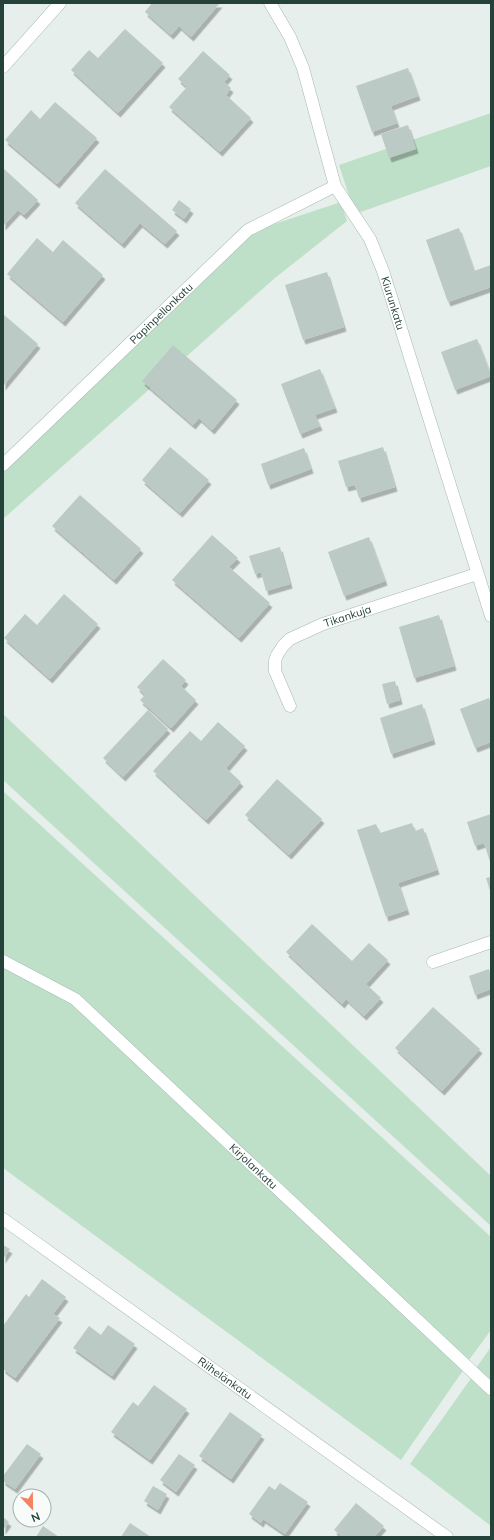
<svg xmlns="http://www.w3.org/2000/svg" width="494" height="1540" viewBox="0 0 494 1540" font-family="Mulish,sans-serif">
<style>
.green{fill:#bfe0c8}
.building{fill:#bbcac4;filter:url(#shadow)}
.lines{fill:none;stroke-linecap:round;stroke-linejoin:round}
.minor-casing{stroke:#a8b8b2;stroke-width:13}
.secondary-casing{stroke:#a4bbb3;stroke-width:13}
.minor{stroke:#fff;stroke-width:12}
.secondary{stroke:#fff;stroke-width:12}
.labels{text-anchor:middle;stroke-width:3;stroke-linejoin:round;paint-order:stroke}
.street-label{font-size:11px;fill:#24423a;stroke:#f7fbf9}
</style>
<defs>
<filter id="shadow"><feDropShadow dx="2.5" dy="4.5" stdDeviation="0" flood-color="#0004"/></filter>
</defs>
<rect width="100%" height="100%" fill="#e6efeb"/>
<g class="green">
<polygon points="491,113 491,166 355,214 339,165"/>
<polygon points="341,202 347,221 275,278 3,519 3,468 250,232"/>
<polygon points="3,714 491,1176 491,1226 3,780"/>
<polygon points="3,791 491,1237 491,1330 469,1360 78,995 3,954"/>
<polygon points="3,963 72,1003 464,1369 401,1460 3,1168"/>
<polygon points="491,1347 491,1383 476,1368"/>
<polygon points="472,1377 491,1396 491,1526 410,1464"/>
</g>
<g class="building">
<polygon points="152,3 220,3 191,37 179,26 171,35 145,12"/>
<polygon points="125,29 163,63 118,113 71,70 89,50 98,58"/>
<polygon points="203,51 230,75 224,82 231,88 226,95 251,118 220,152 169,107 187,87 178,79"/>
<polygon points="408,68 418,96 391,106 397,123 372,132 356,86"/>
<polygon points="55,102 97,138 57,184 5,140 31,110 40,119"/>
<polygon points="408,125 416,149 389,158 381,134"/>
<polygon points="3,168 38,200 24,215 18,210 3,226"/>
<polygon points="105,169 177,231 165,244 140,223 122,244 75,203"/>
<polygon points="179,200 191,209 184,219 172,210"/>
<polygon points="459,228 474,271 491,265 491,287 448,302 426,240"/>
<polygon points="37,238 53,252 63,240 103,275 63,322 7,274"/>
<polygon points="327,272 344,327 303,340 285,285"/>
<polygon points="3,314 38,344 3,386"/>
<polygon points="477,339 491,376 455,390 441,352"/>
<polygon points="173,345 237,400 212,430 199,418 193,425 142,381"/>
<polygon points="320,369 335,408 315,415 320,426 300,434 281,384"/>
<polygon points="170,447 209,480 180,513 142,480"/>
<polygon points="383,447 395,487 359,498 355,485 346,487 338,461"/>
<polygon points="304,448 311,469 268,485 261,464"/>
<polygon points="80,495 141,549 114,580 52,526"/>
<polygon points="212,535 238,558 229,567 270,603 239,638 172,580"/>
<polygon points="369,537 385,581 344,596 328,552"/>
<polygon points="280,547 290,584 266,591 261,572 255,574 249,556"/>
<polygon points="64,594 98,624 50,679 4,638 25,614 37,625"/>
<polygon points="439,615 454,666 414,678 399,627"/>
<polygon points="163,659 186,680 181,686 196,700 171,728 140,700 145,695 137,687"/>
<polygon points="395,681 400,700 387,704 382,684"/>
<polygon points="489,698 491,704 491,742 475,748 460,709"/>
<polygon points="422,704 433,740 391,754 380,718"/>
<polygon points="148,710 168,729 123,777 103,758"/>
<polygon points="218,722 245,746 226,768 241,782 206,820 153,771 190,731 201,741"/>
<polygon points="277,779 322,819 289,855 245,815"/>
<polygon points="491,814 491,865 484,843 475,846 467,822"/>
<polygon points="412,823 415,831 423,828 437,870 398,883 407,910 386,917 357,830 376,824 380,833"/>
<polygon points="491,877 491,894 486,878"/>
<polygon points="312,924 352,961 369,943 388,960 366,984 381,998 364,1016 346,999 342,1004 286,952"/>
<polygon points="489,969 491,976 491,989 475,995 469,976"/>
<polygon points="433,1007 480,1049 442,1091 395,1048"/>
<polygon points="3,1245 10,1249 3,1259"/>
<polygon points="42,1279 66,1297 53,1314 60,1318 15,1378 3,1369 3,1326 26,1294 29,1297"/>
<polygon points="108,1325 135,1344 112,1376 73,1348 89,1326 101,1335"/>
<polygon points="154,1385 187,1409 150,1460 111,1432 133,1402 138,1406"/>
<polygon points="230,1412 262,1435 231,1479 199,1456"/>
<polygon points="27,1444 41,1454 15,1489 3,1481 3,1476"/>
<polygon points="179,1454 195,1465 176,1492 160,1480"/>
<polygon points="280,1483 308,1502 285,1534 263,1519 261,1523 249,1514 269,1486 275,1490"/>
<polygon points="153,1486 167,1494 158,1510 144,1501"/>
<polygon points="356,1503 384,1526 374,1537 343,1537 334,1530"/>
<polygon points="3,1517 9,1522 3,1530"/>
<polygon points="130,1523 151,1537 121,1537"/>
<polygon points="43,1526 59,1537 36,1537"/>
</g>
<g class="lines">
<g class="minor-casing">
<g id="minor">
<path id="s1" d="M270,3l20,34 13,31 32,118 35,53 13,32 108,345"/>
<polyline points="3,67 60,3"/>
<path id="s2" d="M3,465l245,-235 87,-44"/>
<path id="s3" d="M290,706l-15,-35v-10l2,-6 6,-9 7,-7 33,-15 154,-50"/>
<polyline points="433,962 491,942"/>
<path id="s4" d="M3,1219l444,318"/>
</g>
</g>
<g class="secondary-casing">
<g id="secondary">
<path id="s5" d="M3,961l72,38 416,390"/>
</g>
</g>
<use href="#minor" class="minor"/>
<use href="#secondary" class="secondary"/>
</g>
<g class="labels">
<g class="street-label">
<text dy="4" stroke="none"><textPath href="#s1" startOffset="327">Kiurunkatu</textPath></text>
<text dy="4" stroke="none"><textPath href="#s2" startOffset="219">Papinpellonkatu</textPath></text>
<text dy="4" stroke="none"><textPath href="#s3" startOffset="137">Tikankuja</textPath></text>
<text dy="4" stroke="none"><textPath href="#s5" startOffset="326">Kirjolankatu</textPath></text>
<text dy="4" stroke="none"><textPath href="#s4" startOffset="273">Riihelänkatu</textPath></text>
</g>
</g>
<rect width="494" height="1540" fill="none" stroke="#24423a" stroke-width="8"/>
<g transform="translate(32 1508) rotate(158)"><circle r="19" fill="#f7fbf9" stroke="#a3b1ad"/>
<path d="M0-3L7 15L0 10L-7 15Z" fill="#f4845f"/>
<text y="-6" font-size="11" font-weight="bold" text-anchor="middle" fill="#24423a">N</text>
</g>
</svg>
